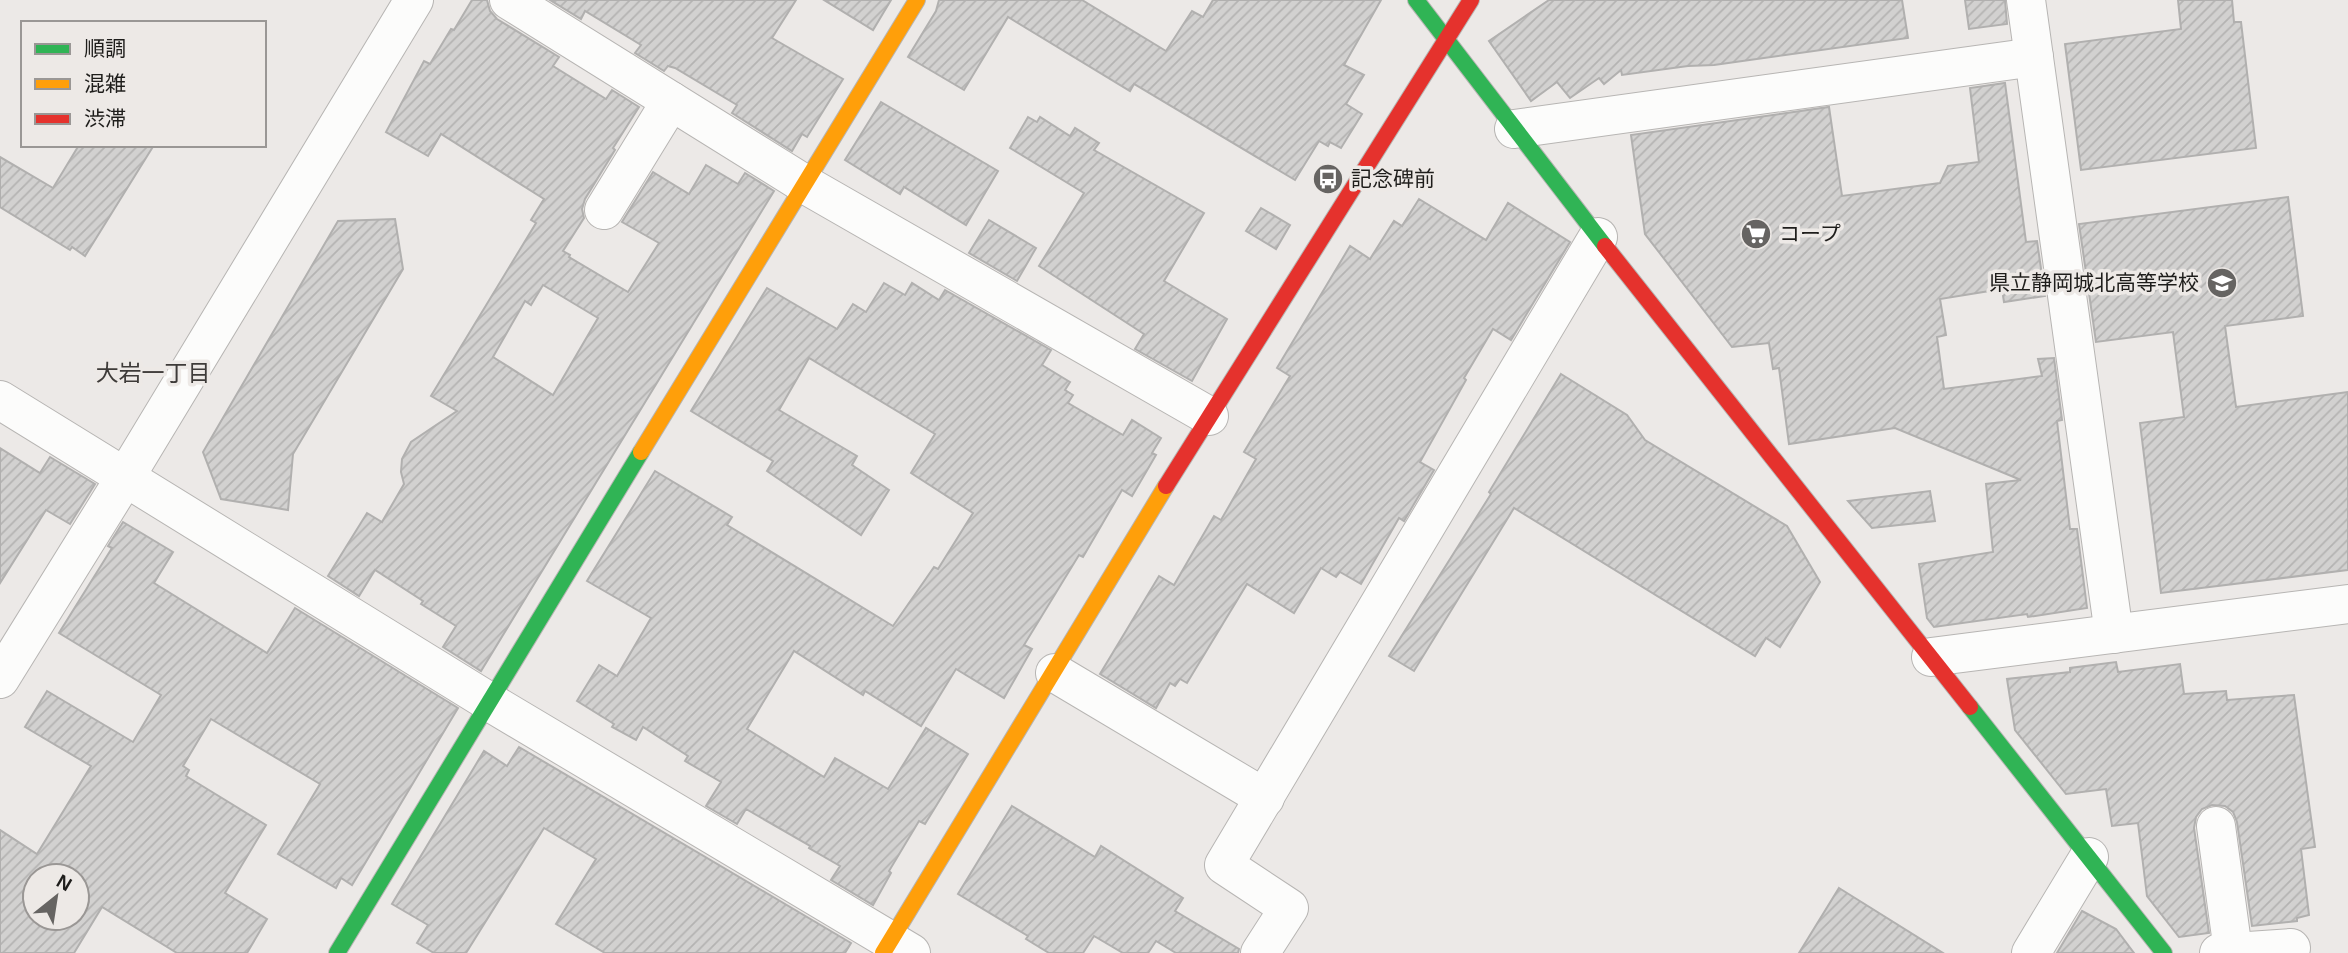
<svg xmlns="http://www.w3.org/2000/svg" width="2348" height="953" viewBox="0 0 2348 953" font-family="Arial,'Noto Sans JP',sans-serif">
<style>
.building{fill:url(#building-hatch);stroke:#b1b0af;stroke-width:2;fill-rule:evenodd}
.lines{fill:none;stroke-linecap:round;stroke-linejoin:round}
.street-casing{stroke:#b7b5b3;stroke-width:40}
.fast-casing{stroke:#b7b5b3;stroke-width:18}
.slow-casing{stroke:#b7b5b3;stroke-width:18}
.jam-casing{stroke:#b7b5b3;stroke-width:18}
.street{stroke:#fcfcfb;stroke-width:38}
.fast{stroke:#30b455;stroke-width:16}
.slow{stroke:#ff9f0a;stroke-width:16}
.jam{stroke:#e5322d;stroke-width:16}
.labels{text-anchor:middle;stroke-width:7;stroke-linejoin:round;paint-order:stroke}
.poi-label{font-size:21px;fill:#1e1d1b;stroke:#ede9e6;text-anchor:start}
.neighbourhood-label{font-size:23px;fill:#3e3b39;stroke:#ede9e6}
</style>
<defs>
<pattern id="building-hatch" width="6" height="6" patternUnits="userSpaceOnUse" patternTransform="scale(1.75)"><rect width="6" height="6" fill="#d2d1d0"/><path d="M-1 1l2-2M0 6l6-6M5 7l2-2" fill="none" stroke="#b4b3b2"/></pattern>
</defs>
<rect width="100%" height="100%" fill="#ece9e7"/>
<g class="building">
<path d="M472,0h15l3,11 7,8 62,38 -6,9 53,33 6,-9 27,17 -26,41 2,2 -30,49 -3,10 2,9 -21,33 7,4 -1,2 59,35 31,-49 -37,-21 31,-50 36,22 17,-29 32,19 7,-11 29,18 -293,480 -38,-24 13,-21 -35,-22 2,-3 -48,-31 -16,26 -31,-20 39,-63 15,9 22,-38 -3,-12 1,-13 9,-17 46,-31 -26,-15 105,-173 -5,-3 13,-21 -103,-65 -13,22 -42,-24 38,-71 6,3 21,-35 3,1zM543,285l55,33 -45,77 -60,-38 32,-56 6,4z"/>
<polygon points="550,0 796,0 772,38 843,79 807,137 802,134 792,151 732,113 737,105 675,68 668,66 664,71 635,53 641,45 585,11 581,19"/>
<polygon points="824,0 891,0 873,30"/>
<polygon points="939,0 1082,0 1166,51 1192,11 1203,17 1213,0 1381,0 1344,65 1364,75 1346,104 1362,114 1341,148 1330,142 1328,146 1319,141 1295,180 1134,84 1130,91 1008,17 964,90 908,57 936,11"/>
<polygon points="1549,0 1902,0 1908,38 1714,65 1688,66 1622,75 1621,70 1604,84 1599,78 1570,98 1557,82 1531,101 1489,41"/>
<polygon points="1965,0 2005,0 2007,24 1969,29"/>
<polygon points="2178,0 2232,0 2234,22 2241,22 2256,148 2081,170 2065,44 2181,29"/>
<polygon points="2005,83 2026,242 2037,241 2045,296 2004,302 2002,289 1940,299 1946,335 1937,337 1944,389 2042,376 2038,359 2054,358 2062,420 2057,421 2070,529 2077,529 2087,608 2028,617 2027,614 1934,627 1927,618 1919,564 1993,552 1986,484 2021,480 1895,428 1789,444 1779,368 1773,369 1769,343 1732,347 1645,234 1631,135 1829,107 1842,196 1940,183 1948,166 1979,162 1970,88"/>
<polygon points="881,102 998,171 966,225 904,187 900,194 845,160"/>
<polygon points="1028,117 1037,122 1040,117 1070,136 1075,128 1099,143 1094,150 1204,213 1164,281 1227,319 1192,381 1135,349 1144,334 1039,266 1084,193 1010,148"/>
<polygon points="79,145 154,145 85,256 72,247 70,250 0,207 0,157 53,188"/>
<polygon points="2288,197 2303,316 2225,326 2236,407 2348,392 2348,570 2161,593 2140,423 2184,417 2173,332 2096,342 2079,224"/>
<polygon points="1419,199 1486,240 1508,203 1570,242 1511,340 1493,329 1464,378 1466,380 1420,462 1434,470 1404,521 1399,518 1361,584 1340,572 1336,577 1321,568 1294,613 1247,584 1187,683 1180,679 1175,686 1170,683 1156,708 1100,674 1159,576 1174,585 1214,516 1221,520 1256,459 1244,452 1290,376 1277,368 1350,246 1370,259 1394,221 1402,226"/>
<polygon points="1261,208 1290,225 1276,249 1246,231"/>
<polygon points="395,219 403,269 293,454 288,510 221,499 203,452 338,221"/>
<polygon points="989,220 1036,248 1017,281 969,253"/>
<polygon points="884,283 905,295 912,283 939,300 945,290 1051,350 1042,365 1070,382 1065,390 1073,395 1068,403 1123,435 1132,420 1161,438 1152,453 1156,455 1132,496 1122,490 1083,557 1079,555 1024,645 1032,649 1004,698 956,669 921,726 865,691 863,695 794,651 747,729 824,777 835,758 888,789 926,728 968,754 925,824 919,821 889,871 891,873 873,905 831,880 840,866 809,848 810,846 746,809 737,824 706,806 721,782 685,761 688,756 643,727 636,740 612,727 614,724 577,701 599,665 617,676 651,618 587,581 655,471 732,517 727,525 893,626 934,567 938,569 973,513 911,473 935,434 809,358 779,410 857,456 852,465 889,490 861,535 767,471 773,461 691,411 767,288 837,329 853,304 866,312"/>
<polygon points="1561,374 1627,415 1645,440 1787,526 1820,582 1780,647 1766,638 1755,656 1514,508 1414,671 1389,656 1491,494 1489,492"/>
<polygon points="0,448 40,473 50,457 95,484 70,524 46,510 0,583"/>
<polygon points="1930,491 1935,521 1872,528 1848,501"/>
<path d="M123,522l50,30 -19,31 113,70 28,-45 163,100 -106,177 -11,-7 -5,10 -58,-34 42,-70 -109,-65 -28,47 6,4 -3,6 80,49 -41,68 42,26 -20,34h-70l-75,-46 -28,46h-74v-123l37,24 54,-88 -66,-39 22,-36 86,51 28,-47 -102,-62 53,-85 -4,-2zM35,876h42v42h-42z"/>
<polygon points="2116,662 2118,672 2180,664 2184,694 2226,691 2227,700 2294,695 2315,847 2301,849 2309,915 2297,918 2297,921 2252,926 2237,822 2233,812 2225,806 2212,805 2202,809 2196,817 2194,828 2209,933 2179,937 2147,896 2138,823 2112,826 2106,789 2066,794 2015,730 2007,679 2070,672 2070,668"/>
<polygon points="519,747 851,943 845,953 605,953 556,924 596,859 544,828 466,953 434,953 417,943 428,925 392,904 484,751 507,766"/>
<polygon points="1012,806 1095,857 1101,846 1183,898 1175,911 1239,949 1238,953 1176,953 1156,941 1148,953 1123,953 1094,936 1083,953 1049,953 1026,939 1028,936 958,894"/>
<polygon points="1839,888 1943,953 1799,953"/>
<polygon points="2082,911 2116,929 2134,953 2057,953"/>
</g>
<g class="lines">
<g class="street-casing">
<g id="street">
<polyline points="509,0 806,185 1209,416"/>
<polyline points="2026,0 2114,634"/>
<polyline points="1514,129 2034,57"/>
<polyline points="604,210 671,101"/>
<polyline points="0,400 488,701 911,953"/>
<polyline points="1931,657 2348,604"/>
<polyline points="1055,673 1265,798"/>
<polyline points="0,679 126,476 414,0"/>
<polyline points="2216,826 2233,951"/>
<polyline points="1260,953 1289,908 1224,865 1598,237"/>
<polyline points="2031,953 2089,857"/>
<polyline points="2219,953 2291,948"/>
</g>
</g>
<g class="fast-casing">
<g id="fast">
<polyline points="1416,0 1605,246"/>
<polyline points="1970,707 2164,953"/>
<polyline points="337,953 641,452"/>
</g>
</g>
<g class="slow-casing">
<g id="slow">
<polyline points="641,452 917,0"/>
<polyline points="883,953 1166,486"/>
</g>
</g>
<g class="jam-casing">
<g id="jam">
<polyline points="1605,246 1970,707"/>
<polyline points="1166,486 1471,0"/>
</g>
</g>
<use href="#street" class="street"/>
<use href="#fast" class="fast"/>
<use href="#slow" class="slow"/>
<use href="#jam" class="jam"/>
</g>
<defs>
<g id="bus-disc" transform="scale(1.575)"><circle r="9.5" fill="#666462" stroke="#ede9e6"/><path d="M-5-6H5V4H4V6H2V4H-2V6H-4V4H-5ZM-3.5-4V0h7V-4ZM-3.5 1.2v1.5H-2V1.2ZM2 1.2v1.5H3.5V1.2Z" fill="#fff"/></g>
<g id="supermarket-disc" transform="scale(1.575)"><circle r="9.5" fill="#666462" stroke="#ede9e6"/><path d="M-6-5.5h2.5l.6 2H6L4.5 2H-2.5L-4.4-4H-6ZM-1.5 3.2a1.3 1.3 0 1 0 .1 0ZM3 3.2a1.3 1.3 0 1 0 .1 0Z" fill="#fff"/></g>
<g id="school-disc" transform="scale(1.575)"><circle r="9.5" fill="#666462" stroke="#ede9e6"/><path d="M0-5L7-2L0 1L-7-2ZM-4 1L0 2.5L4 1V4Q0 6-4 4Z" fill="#fff"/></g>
</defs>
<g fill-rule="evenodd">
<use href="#bus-disc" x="1328" y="179"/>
<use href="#supermarket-disc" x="1756" y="234"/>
<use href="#school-disc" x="2222" y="283"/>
</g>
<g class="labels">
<g class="poi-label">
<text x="1351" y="186">記念碑前</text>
<text x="1779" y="241">コープ</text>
<text x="2199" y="290" text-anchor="end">県立静岡城北高等学校</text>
</g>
<g class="neighbourhood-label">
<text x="153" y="381">大岩一丁目</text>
</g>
</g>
<rect x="21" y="21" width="245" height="126" fill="#ede9e6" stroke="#9a9795" stroke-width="2"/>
<rect x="35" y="44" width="35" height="10" fill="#30b455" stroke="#9a9795" stroke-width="2"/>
<text x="84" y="56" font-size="21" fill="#1e1d1b">順調</text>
<rect x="35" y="79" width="35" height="10" fill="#ff9f0a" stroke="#9a9795" stroke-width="2"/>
<text x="84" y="91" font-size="21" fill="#1e1d1b">混雑</text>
<rect x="35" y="114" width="35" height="10" fill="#e5322d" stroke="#9a9795" stroke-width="2"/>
<text x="84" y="126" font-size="21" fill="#1e1d1b">渋滞</text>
<g transform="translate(56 897) rotate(30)"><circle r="33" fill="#ede9e6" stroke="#9a9795" stroke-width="2"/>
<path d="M0-5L12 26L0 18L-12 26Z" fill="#666462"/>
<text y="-10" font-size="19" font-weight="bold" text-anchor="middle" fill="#1e1d1b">N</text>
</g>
</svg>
